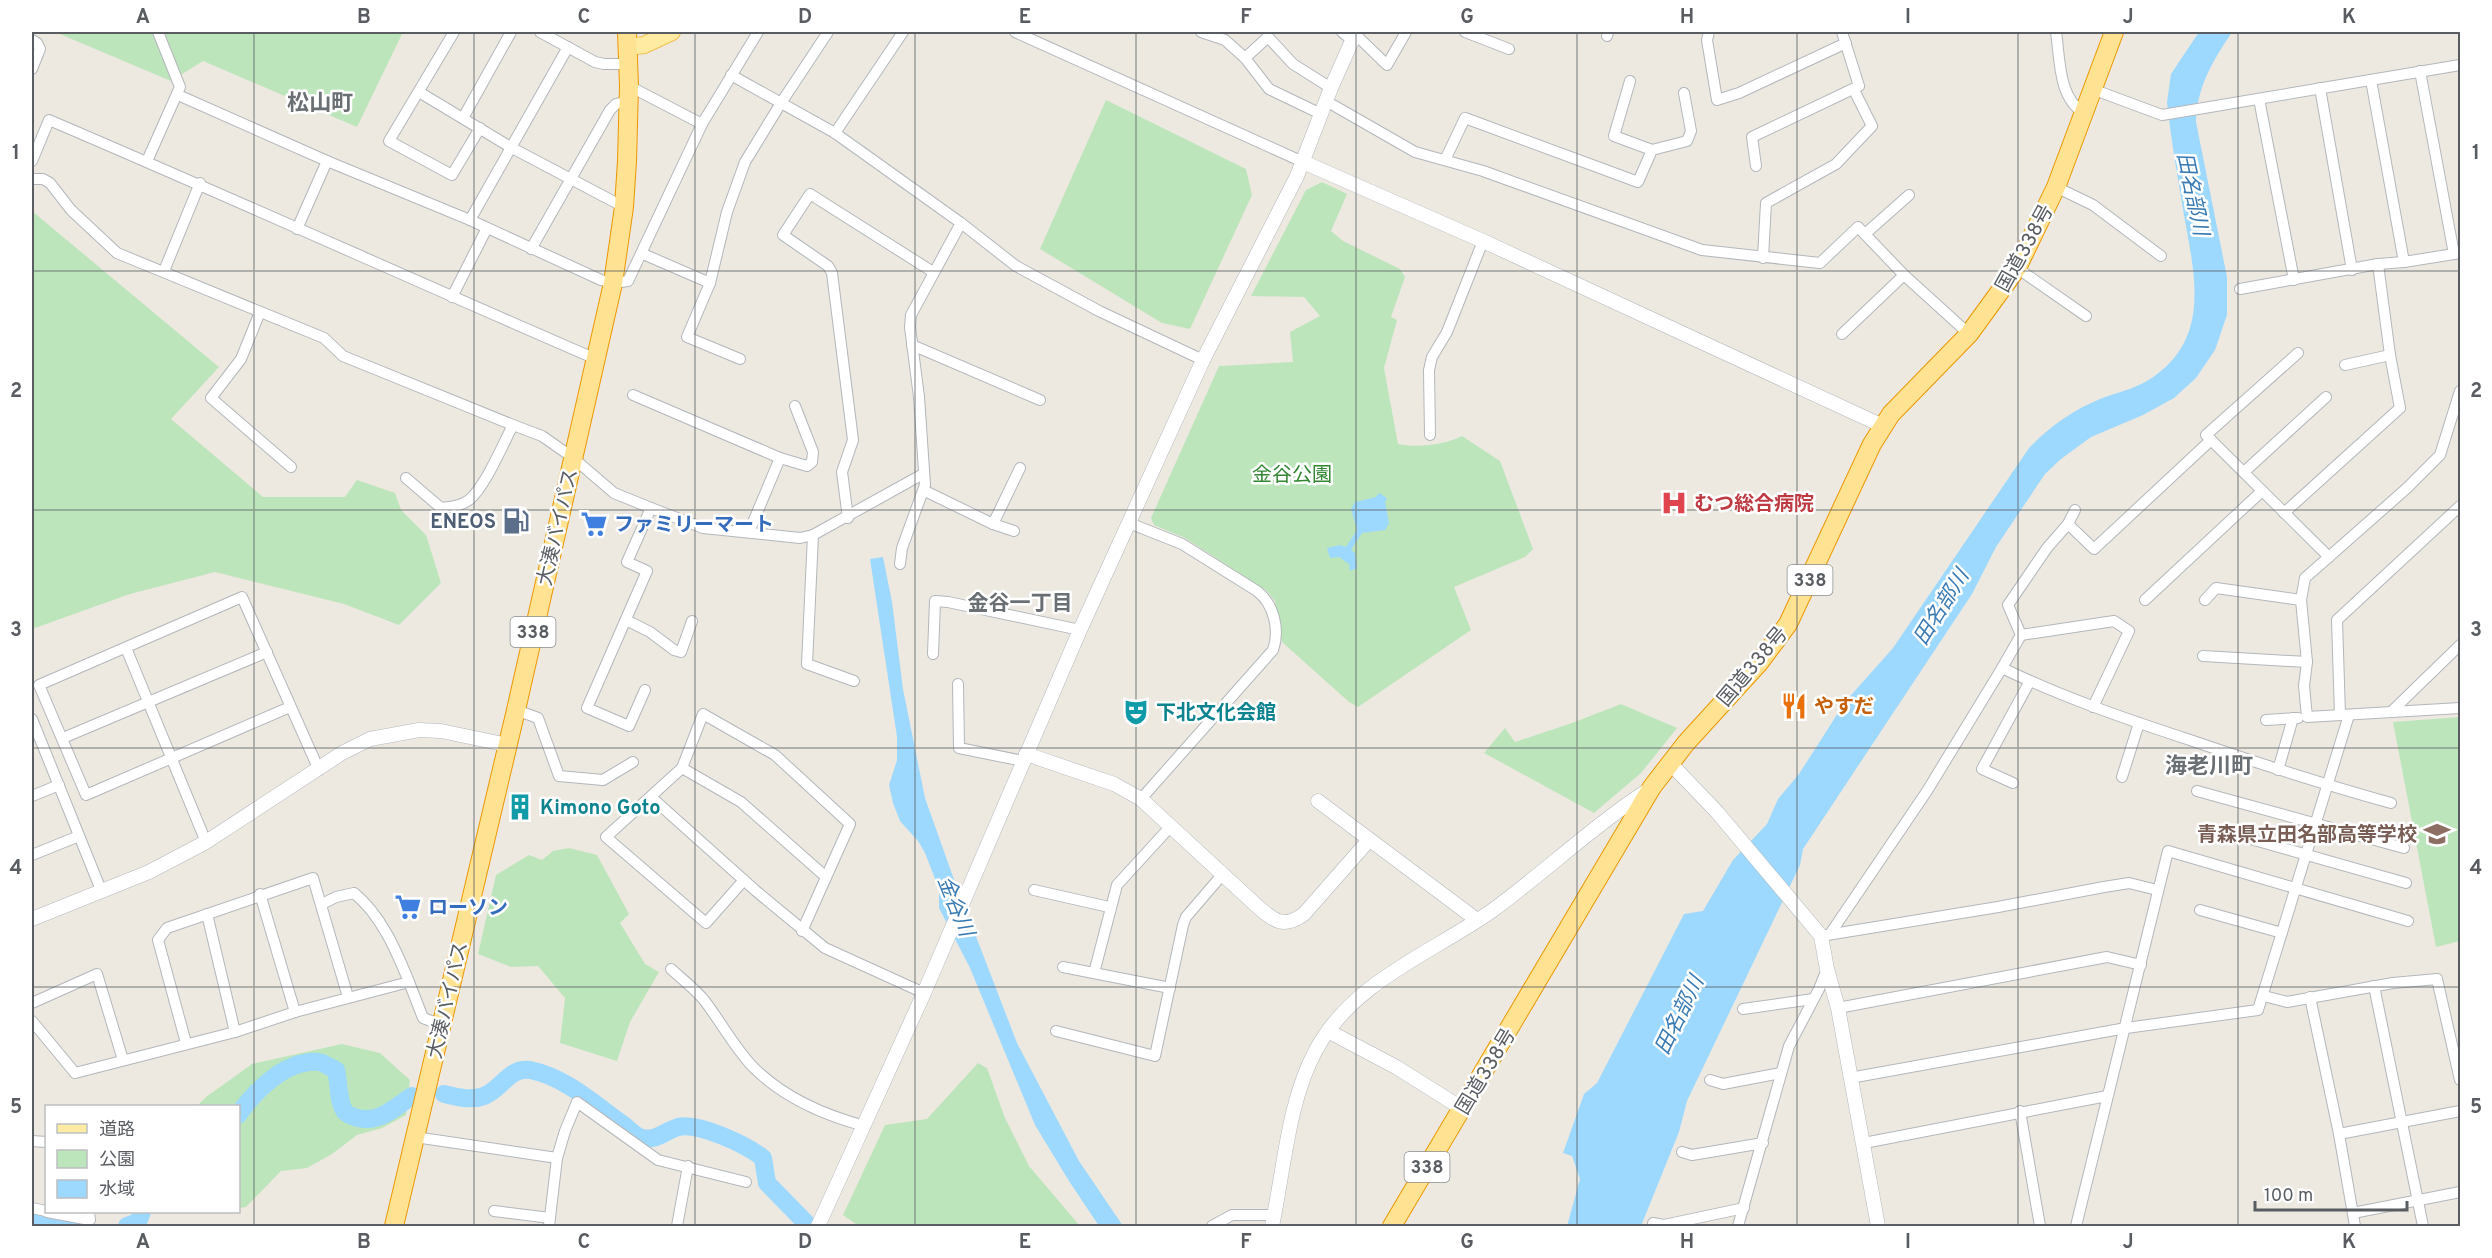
<svg xmlns="http://www.w3.org/2000/svg" width="2492" height="1258" viewBox="0 0 2492 1258" font-family="Overpass,'Noto Sans JP',sans-serif">
<style>
.green{fill:#bde5bb}
.water{fill:#9dd9ff}
.lines{fill:none;stroke-linecap:round;stroke-linejoin:round}
.river{stroke:#9dd9ff;stroke-width:18}
.minor-casing{stroke:#b3b7bb;stroke-width:12}
.tertiary-casing{stroke:#b3b7bb;stroke-width:15}
.primary-casing{stroke:#f5bf51;stroke-width:18}
.trunk-casing{stroke:#ec9700;stroke-width:20}
.minor{stroke:#fff;stroke-width:10}
.tertiary{stroke:#fff;stroke-width:14}
.primary{stroke:#ffeca2;stroke-width:16}
.trunk{stroke:#ffe393;stroke-width:18}
.grid{fill:none;stroke:#595d62;stroke-width:1.5;stroke-opacity:0.55}
.labels{text-anchor:middle;stroke-width:5;stroke-linejoin:round;paint-order:stroke}
.shield{fill:#fff;stroke:#8b8e91;stroke-width:1.5}
.shield-label{font-size:18px;font-weight:bold;fill:#595d62}
.street-label{font-size:20px;fill:#595d62;stroke:#fff}
.park-label{font-size:20px;fill:#338733;stroke:#fff}
.health-label{font-size:20px;font-weight:bold;fill:#be3a42;stroke:#fff;text-anchor:start}
.service-label{font-size:20px;font-weight:bold;fill:#4e5e75;stroke:#fff;text-anchor:end}
.shop-label{font-size:20px;font-weight:bold;fill:#366cbe;stroke:#fff;text-anchor:start}
.food-label{font-size:20px;font-weight:bold;fill:#c56008;stroke:#fff;text-anchor:start}
.culture-label{font-size:20px;font-weight:bold;fill:#0d838f;stroke:#fff;text-anchor:start}
.education-label{font-size:20px;font-weight:bold;fill:#785e54;stroke:#fff;text-anchor:end}
.water-label{font-size:21px;font-style:italic;fill:#397ab3;stroke:#fff}
.neighbourhood-label{font-size:21px;font-weight:bold;fill:#6a6f74;stroke:#fff}
.quarter-label{font-size:22px;font-weight:bold;fill:#6a6f74;stroke:#fff}
.neatline{fill:none;stroke:#595d62;stroke-width:2}
.grid-label{font-size:20px;text-anchor:middle;font-weight:bold;fill:#595d62}
</style>
<rect width="100%" height="100%" fill="#ede9e0"/>
<g class="green">
<polygon points="55,32 403,32 357,127 203,61 171,81"/>
<polygon points="1106,100 1246,169 1252,195 1190,329 1162,323 1040,249"/>
<path d="M1322,182l25,12 -16,37 12,10 57,28 5,8 -14,40 6,3 -13,48 14,76c20,4 46,1 64,-8l38,25 33,88 -8,8 -71,30 17,43 -113,77 -9,-5 -67,-60 -7,-41 -8,-10 -82,-53 -31,-13 -3,-7 68,-152 74,-4 -3,-30 30,-16 -16,-19 -53,-1 55,-106z"/>
<polygon points="32,211 219,367 171,419 263,497 345,497 357,480 395,493 401,510 426,535 441,583 399,625 344,604 215,572 130,594 32,629"/>
<polygon points="1621,704 1677,728 1641,773 1594,813 1484,753 1505,728 1515,742 1572,723"/>
<polygon points="2460,717 2460,941 2436,947 2393,722"/>
<polygon points="569,848 597,855 629,914 620,923 645,964 659,972 630,1022 617,1061 560,1043 565,998 538,966 511,967 478,954 496,875 529,855 542,860 553,851"/>
<polygon points="342,1044 380,1053 410,1080 406,1115 382,1128 357,1135 332,1154 307,1168 281,1171 246,1207 239,1208 238,1106 197,1106 206,1097 252,1064"/>
<polygon points="978,1063 987,1068 1005,1118 1029,1166 1080,1226 859,1226 843,1215 885,1125 927,1119"/>
</g>
<g class="water">
<path d="M2199,32h33c-19,29 -35,54 -36,90l31,155v38l-12,35 -19,28 -22,20 -31,17 -52,22 -30,22 -16,15 -49,73 -24,47 -169,255 -3,16 -113,236 -8,31 -38,94h-74l13,-47 -8,-23 -9,-3 21,-59 13,-11 87,-169 19,-3 30,-51 34,-36 11,-25 21,-25 46,-72 48,-54 136,-200c20,-21 44,-38 71,-49 16,-6 33,-10 47,-18 65,-40 48,-104 37,-166 -6,-37 -13,-75 -17,-113l4,-28z"/>
<polygon points="1379,493 1387,498 1385,502 1389,523 1385,530 1362,533 1351,550 1355,553 1357,568 1350,571 1349,564 1339,557 1330,558 1327,548 1340,545 1346,547 1357,530 1351,509 1355,502 1376,497"/>
<polygon points="883,557 892,602 903,689 925,798 952,874 1017,1043 1079,1161 1123,1226 1099,1226 1069,1181 1035,1125 970,968 939,908 939,889 925,853 918,841 900,821 893,803 889,785 897,760 897,737 870,559"/>
</g>
<g class="lines">
<g class="river">
<path d="M444,1094c13,3 27,7 40,2 18,-7 25,-29 46,-26 35,7 63,33 91,53 6,4 12,11 18,14 15,6 26,-6 39,-10 20,-5 69,18 85,31l4,25 42,43"/>
<path d="M238,1115c17,-24 48,-56 81,-53 5,1 12,6 17,8 3,12 2,32 9,42 3,3 9,5 13,6 22,5 36,-10 54,-22"/>
<polyline points="32,1217 80,1226"/>
<polyline points="127,1226 138,1222 142,1212"/>
</g>
<g class="minor-casing">
<g id="minor">
<polyline points="454,32 389,141 452,175 480,128"/>
<polyline points="540,32 595,62 604,64 628,64"/>
<polyline points="1015,32 1303,162"/>
<polyline points="1201,32 1225,40 1245,58 1269,89 1321,114"/>
<polyline points="1342,32 1353,41"/>
<polyline points="1465,32 1509,49"/>
<polyline points="1709,32 1707,40 1717,100 1739,93 1846,43"/>
<path d="M2056,32c4,26 2,66 28,81"/>
<polyline points="1355,34 1387,65 1406,32"/>
<polyline points="1607,36 1608,32"/>
<polyline points="32,40 37,43 40,49 32,69"/>
<polyline points="1245,58 1268,37 1293,64 1331,88"/>
<polyline points="2420,71 2454,254"/>
<polyline points="731,75 835,133 961,223 1016,266 1099,311 1203,360"/>
<polyline points="2371,80 2404,262"/>
<polyline points="1630,81 1614,136 1652,150"/>
<polyline points="629,86 702,124"/>
<polyline points="2320,88 2352,270"/>
<polyline points="2092,89 2162,115 2460,65"/>
<polyline points="419,92 512,148 624,207"/>
<polyline points="178,95 327,161 470,220 601,280 613,283 628,281 702,124 758,32"/>
<polyline points="2259,99 2294,280"/>
<polyline points="1326,101 1415,152 1483,171 1702,250 1820,263 1858,227 1904,275 1969,334"/>
<polyline points="463,118 511,32"/>
<polyline points="835,133 903,32"/>
<polyline points="1445,160 1465,118 1638,182 1652,150 1687,141 1691,131 1684,93"/>
<path d="M32,161l17,-41c183,78 364,160 547,239"/>
<polyline points="147,161 180,87 158,32"/>
<polyline points="1756,166 1752,137 1859,86 1842,32"/>
<polyline points="32,179 43,179 50,183 71,210 117,253 324,338 343,356 513,425 542,436 572,457 614,493 651,508 703,528 800,538 813,535 923,474"/>
<polyline points="2056,187 2093,205 2161,256"/>
<polyline points="470,220 568,47"/>
<polyline points="297,229 327,161"/>
<polyline points="1865,234 1909,195"/>
<polyline points="531,249 610,110 616,104 629,101"/>
<polyline points="643,254 710,283 727,212 745,162 781,103 828,32"/>
<polyline points="1763,258 1766,203 1836,164 1872,126 1854,90"/>
<polyline points="2017,268 2086,316"/>
<polyline points="164,271 200,183"/>
<polyline points="710,283 687,337 740,359"/>
<polyline points="2240,289 2378,264 2404,262 2460,253"/>
<polyline points="452,297 487,228"/>
<polyline points="260,312 241,359 211,398 291,467"/>
<polyline points="1842,334 1904,275"/>
<polyline points="912,345 1040,400"/>
<polyline points="2298,353 2206,435 2329,557"/>
<polyline points="2345,365 2390,355"/>
<polyline points="2460,391 2440,455 2407,488 2305,578 2301,600 2307,662 2304,686 2307,717 2460,708"/>
<polyline points="633,395 780,458 807,466 812,462 813,452 795,406"/>
<polyline points="1430,435 1429,370 1432,357 1447,332 1483,241"/>
<polyline points="2244,472 2326,397"/>
<path d="M406,478l35,30c10,-1 20,-2 28,-8 16,-13 34,-56 44,-75"/>
<polyline points="925,491 993,524 1014,531"/>
<polyline points="2284,513 2400,408 2390,355 2378,264"/>
<polyline points="848,518 842,472 853,440 832,273 828,266 783,235 810,194 933,272"/>
<path d="M1129,523l53,21 75,47c17,13 23,39 16,59l-132,149"/>
<polyline points="993,524 1020,468"/>
<polyline points="2068,524 2094,549 2211,440"/>
<polyline points="749,532 780,458"/>
<polyline points="813,535 807,664 854,681"/>
<polyline points="900,564 902,548 925,485 919,397 910,327 911,315 961,223"/>
<polyline points="2145,600 2262,491"/>
<polyline points="2205,600 2216,588 2301,600"/>
<polyline points="626,620 650,632 674,650 681,652 692,621"/>
<polyline points="2021,635 2114,621 2129,631 2093,707"/>
<polyline points="126,648 206,842"/>
<polyline points="933,654 935,601 948,602 1080,630"/>
<polyline points="2203,656 2307,662"/>
<polyline points="2002,668 2021,635 2008,605 2047,548 2068,524 2075,510"/>
<polyline points="958,684 959,748 1023,761"/>
<polyline points="645,690 629,726 587,708 647,571 627,562 651,508"/>
<polyline points="290,707 86,795 39,685 242,597 319,770"/>
<polyline points="516,710 538,718 559,776 603,780 633,762"/>
<polyline points="2391,712 2460,645"/>
<polyline points="2340,715 2337,620 2460,506"/>
<polyline points="32,719 101,890"/>
<polyline points="2266,720 2298,718"/>
<polyline points="63,738 267,652"/>
<polyline points="682,768 741,802 826,877"/>
<polyline points="2278,770 2293,718"/>
<polyline points="2122,777 2139,723"/>
<polyline points="2013,783 1982,769 2030,681"/>
<polyline points="2197,791 2404,848"/>
<polyline points="32,796 59,785"/>
<polyline points="651,797 756,891 825,948 924,993"/>
<polyline points="2233,834 2406,883"/>
<polyline points="32,855 79,836"/>
<polyline points="744,880 706,923 606,837 682,768 703,714 775,755 850,824 802,931"/>
<polyline points="1034,890 1109,907"/>
<polyline points="260,894 295,1012"/>
<path d="M322,904l14,-7 18,-4c27,22 42,57 55,89"/>
<polyline points="2200,910 2282,933"/>
<polyline points="207,914 235,1032"/>
<path d="M1830,934l97,-143 75,-123c60,29 124,51 188,72 67,23 133,44 201,63"/>
<polyline points="1827,935 1998,907 2104,887 2129,883 2157,890"/>
<polyline points="1063,967 1170,988"/>
<path d="M671,969c11,10 24,20 33,31 17,22 30,47 49,67 31,31 70,48 112,59"/>
<polyline points="1094,973 1117,885 1171,826"/>
<polyline points="2374,986 2423,1226"/>
<polyline points="2264,996 2287,1002 2393,983 2437,979 2460,1080"/>
<polyline points="2310,997 2339,1134 2355,1226"/>
<polyline points="32,1003 97,974 123,1060"/>
<polyline points="1838,1008 2107,957 2141,965"/>
<polyline points="1743,1009 1813,999"/>
<polyline points="32,1021 75,1073 235,1032 295,1012 409,982 423,1018 442,1025"/>
<polyline points="1056,1031 1155,1056 1183,925 1186,917 1222,875"/>
<polyline points="186,1043 158,940 167,928 313,878 348,997"/>
<polyline points="1850,1078 2126,1028 2258,1010 2349,715"/>
<polyline points="1710,1080 1723,1084 1781,1073"/>
<polyline points="2020,1111 2040,1226"/>
<polyline points="2339,1134 2460,1111"/>
<polyline points="415,1137 557,1158 549,1226"/>
<polyline points="32,1141 46,1142"/>
<polyline points="1864,1143 2107,1096"/>
<polyline points="1682,1152 1692,1155 1763,1143"/>
<polyline points="557,1158 565,1131 577,1102 658,1160 746,1182"/>
<polyline points="32,1208 46,1211"/>
<polyline points="494,1211 550,1218"/>
<polyline points="47,1212 90,1220 89,1212"/>
<polyline points="2353,1213 2460,1192"/>
<polyline points="1653,1223 1664,1225 1744,1208"/>
<polyline points="677,1226 688,1166"/>
<polyline points="1212,1226 1232,1215 1275,1215"/>
<polyline points="1738,1226 1789,1046 1819,989 1827,969"/>
<polyline points="2076,1226 2168,851 2408,921"/>
</g>
</g>
<g class="tertiary-casing">
<g id="tertiary">
<polyline points="1303,162 1483,241 1883,426"/>
<path d="M1026,754l88,30 27,15 116,107c17,15 27,23 47,8l65,-74"/>
<polyline points="1670,763 1717,812 1821,936 1827,969 1838,1008 1878,1226"/>
<polyline points="1318,801 1477,920"/>
<polyline points="32,919 149,872 206,842 342,753 370,739 419,730 441,731 508,745"/>
<polyline points="1328,1031 1396,1067 1463,1109"/>
<polyline points="818,1226 924,993 1080,630 1203,360 1297,176 1331,88 1356,32"/>
<path d="M1272,1226c12,-56 16,-125 44,-176 37,-69 116,-97 177,-140 53,-39 100,-84 155,-120"/>
</g>
</g>
<g class="primary-casing">
<polyline id="primary" points="627,47 644,45 672,32"/>
</g>
<g class="trunk-casing">
<g id="trunk">
<polyline points="394,1226 516,710 613,283 624,207 627,161 629,86 627,32"/>
<polyline points="1392,1226 1652,787 1686,743 1759,663 1788,624 1872,444 1891,414 1969,334 2017,268 2056,187 2114,32"/>
</g>
</g>
<use href="#minor" class="minor"/>
<use href="#tertiary" class="tertiary"/>
<use href="#primary" class="primary"/>
<use href="#trunk" class="trunk"/>
</g>
<path class="grid" d="M254,32v1194M474,32v1194M695,32v1194M915,32v1194M1136,32v1194M1356,32v1194M1577,32v1194M1797,32v1194M2018,32v1194M2238,32v1194M32,271h2428M32,510h2428M32,748h2428M32,987h2428"/>
<defs>
<g id="hospital-bare" transform="scale(2.07)"><path d="M-5-5h3v3.5h4V-5h3V5h-3V1.5h-4V5h-3Z" fill="#e0444e" stroke="#fff" stroke-width="2.5" paint-order="stroke"/></g>
<g id="fuel-bare" transform="scale(2.07)"><path d="M-5.5-6h7V0h2V4h1.3V-2.5L3-4.5l.8-.8L6-3V5H2.5V1h-1V6h-7ZM-4.2-4.7v3.2H.2V-4.7Z" fill="#5c6f8a" stroke="#fff" stroke-width="2.5" paint-order="stroke"/></g>
<g id="supermarket-bare" transform="scale(2.07)"><path d="M-6-5.5h2.5l.6 2H6L4.5 2H-2.5L-4.4-4H-6ZM-1.5 3.2a1.3 1.3 0 1 0 .1 0ZM3 3.2a1.3 1.3 0 1 0 .1 0Z" fill="#3f7fe0" stroke="#fff" stroke-width="2.5" paint-order="stroke"/></g>
<g id="restaurant-bare" transform="scale(2.07)"><path d="M-5-6h1v4h1v-4h1v4h1v-4h1v5L-1.5 .5V6h-2V.5L-5-1ZM5-6V6H3V1.5H1.5Q1.5-4 5-6Z" fill="#e8710a" stroke="#fff" stroke-width="2.5" paint-order="stroke"/></g>
<g id="theatre-bare" transform="scale(2.07)"><path d="M-5-5.5Q0-4 5-5.5V0Q5 5 0 6Q-5 5-5 0ZM-3.3-2.5H-1v1.5H-3.3ZM1-2.5H3.3v1.5H1ZM-2.8 1Q0 5.5 2.8 1Z" fill="#0f9aa8" stroke="#fff" stroke-width="2.5" paint-order="stroke"/></g>
<g id="building-bare" transform="scale(2.07)"><path d="M-4-6H4V6H1V3H-1V6H-4ZM-2.5-4.3h1.7v1.8h-1.7ZM.8-4.3h1.7v1.8H.8ZM-2.5-1h1.7V.8h-1.7ZM.8-1h1.7V.8H.8Z" fill="#0f9aa8" stroke="#fff" stroke-width="2.5" paint-order="stroke"/></g>
<g id="school-bare" transform="scale(2.07)"><path d="M0-5L7-2L0 1L-7-2ZM-4 1L0 2.5L4 1V4Q0 6-4 4Z" fill="#8d6e63" stroke="#fff" stroke-width="2.5" paint-order="stroke"/></g>
</defs>
<g fill-rule="evenodd">
<use href="#hospital-bare" x="1674" y="503"/>
<use href="#fuel-bare" x="516" y="521"/>
<use href="#supermarket-bare" x="594" y="524"/>
<use href="#restaurant-bare" x="1794" y="706"/>
<use href="#theatre-bare" x="1136" y="712"/>
<use href="#building-bare" x="520" y="807"/>
<use href="#school-bare" x="2437" y="834"/>
<use href="#supermarket-bare" x="408" y="907"/>
</g>
<g class="labels">
<g class="shield">
<rect x="1787.5" y="565" width="45" height="30" rx="4.5"/>
<rect x="510.5" y="617" width="45" height="30" rx="4.5"/>
<rect x="1404.5" y="1152" width="45" height="30" rx="4.5"/>
</g>
<g class="shield-label">
<text x="1810" y="586">338</text>
<text x="533" y="638">338</text>
<text x="1427" y="1173">338</text>
</g>
<g class="street-label">
<text transform="translate(2024 248) rotate(-61)" y="7">国道338号</text>
<text transform="translate(557 527) rotate(-77)" y="7">大湊バイパス</text>
<text transform="translate(1752 666) rotate(-50)" y="7">国道338号</text>
<text transform="translate(447 1000) rotate(-77)" y="7">大湊バイパス</text>
<text transform="translate(1485 1071) rotate(-59)" y="7">国道338号</text>
</g>
<g class="park-label">
<text x="1292" y="481">金谷公園</text>
</g>
<g class="health-label">
<text x="1694" y="510">むつ総合病院</text>
</g>
<g class="service-label">
<text x="496" y="528">ENEOS</text>
</g>
<g class="shop-label">
<text x="614" y="531">ファミリーマート</text>
<text x="428" y="914">ローソン</text>
</g>
<g class="food-label">
<text x="1814" y="713">やすだ</text>
</g>
<g class="culture-label">
<text x="1156" y="719">下北文化会館</text>
<text x="540" y="814">Kimono Goto</text>
</g>
<g class="education-label">
<text x="2417" y="841">青森県立田名部高等学校</text>
</g>
<g class="water-label">
<text transform="translate(2193 194) rotate(78)" y="7">田名部川</text>
<text transform="translate(1941 607) rotate(-58)" y="7">田名部川</text>
<text transform="translate(956 906) rotate(68)" y="7">金谷川</text>
<text transform="translate(1679 1015) rotate(-64)" y="7">田名部川</text>
</g>
<g class="neighbourhood-label">
<text x="1020" y="610">金谷一丁目</text>
</g>
<g class="quarter-label">
<text x="320" y="110">松山町</text>
<text x="2209" y="773">海老川町</text>
</g>
</g>
<rect width="2492" height="1258" fill="none" stroke="#ffffff" stroke-width="66"/>
<rect x="45" y="1105" width="195" height="108" fill="#ffffff" stroke="#bdbec0" stroke-width="1.5"/>
<rect x="57" y="1124" width="30" height="9" fill="#ffeca2" stroke="#bdbec0" stroke-width="1.5"/>
<text x="99" y="1135" font-size="18" fill="#595d62">道路</text>
<rect x="57" y="1150" width="30" height="18" fill="#bde5bb" stroke="#bdbec0" stroke-width="1.5"/>
<text x="99" y="1165" font-size="18" fill="#595d62">公園</text>
<rect x="57" y="1180" width="30" height="18" fill="#9dd9ff" stroke="#bdbec0" stroke-width="1.5"/>
<text x="99" y="1195" font-size="18" fill="#595d62">水域</text>
<path d="M2255 1201v9h152v-9" fill="none" stroke="#595d62" stroke-width="3"/>
<text x="2264" y="1201" font-size="18" fill="#595d62" stroke="#ffffff" stroke-width="4.5" paint-order="stroke">100 m</text>
<rect x="33" y="33" width="2426" height="1192" class="neatline"/>
<g class="grid-label">
<text x="143" y="23">A</text>
<text x="364" y="23">B</text>
<text x="584" y="23">C</text>
<text x="805" y="23">D</text>
<text x="1025" y="23">E</text>
<text x="1246" y="23">F</text>
<text x="1467" y="23">G</text>
<text x="1687" y="23">H</text>
<text x="1908" y="23">I</text>
<text x="2128" y="23">J</text>
<text x="2349" y="23">K</text>
<text x="16" y="159">1</text>
<text x="2476" y="159">1</text>
<text x="16" y="397">2</text>
<text x="2476" y="397">2</text>
<text x="16" y="636">3</text>
<text x="2476" y="636">3</text>
<text x="16" y="874">4</text>
<text x="2476" y="874">4</text>
<text x="16" y="1113">5</text>
<text x="2476" y="1113">5</text>
<text x="143" y="1248">A</text>
<text x="364" y="1248">B</text>
<text x="584" y="1248">C</text>
<text x="805" y="1248">D</text>
<text x="1025" y="1248">E</text>
<text x="1246" y="1248">F</text>
<text x="1467" y="1248">G</text>
<text x="1687" y="1248">H</text>
<text x="1908" y="1248">I</text>
<text x="2128" y="1248">J</text>
<text x="2349" y="1248">K</text>
</g>
</svg>
